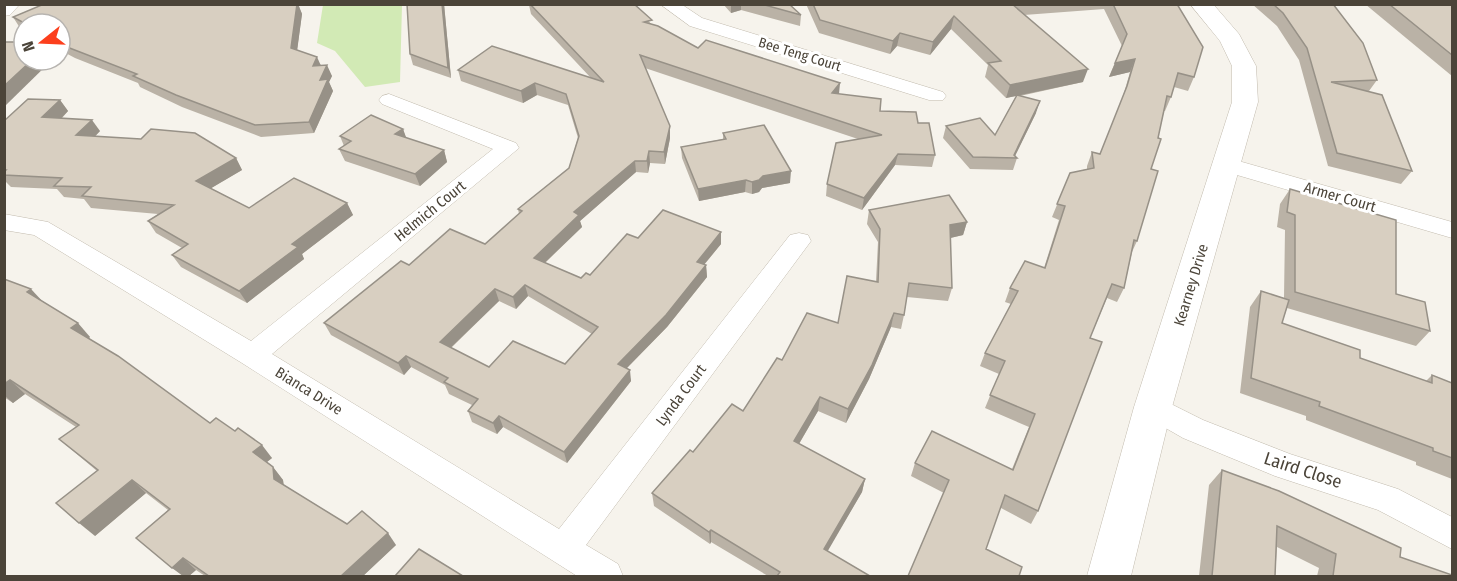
<svg xmlns="http://www.w3.org/2000/svg" width="1457" height="581" viewBox="0 0 1457 581" font-family="'Fira Sans Condensed',sans-serif">
<style>
.green{fill:#d2eab5}
.lines{fill:none;stroke-linecap:round;stroke-linejoin:round}
.minor-casing{stroke:#c2bbae;stroke-width:1}
.tertiary-casing{stroke:#c2bbae;stroke-width:1}
.minor{fill:#fff;fill-rule:evenodd}
.tertiary{fill:#fff;fill-rule:evenodd}
.wall{fill:#bab2a6;fill-rule:evenodd}
.shaded-wall{fill:#979187}
.building{fill:#d8cfc1;stroke:#979187;stroke-width:1.5;fill-rule:evenodd}
.labels{text-anchor:middle;stroke-width:6;stroke-linejoin:round;paint-order:stroke}
.far-street-label{font-size:14px;fill:#4b4439;stroke:#fff}
.street-label{font-size:15px;fill:#4b4439;stroke:#fff}
.near-street-label{font-size:18px;fill:#4b4439;stroke:#fff}
</style>
<rect width="100%" height="100%" fill="#f6f3ec"/>
<polygon class="green" points="323,5 402,5 400,82 365,87 335,51 317,43"/>
<g class="lines">
<g class="minor-casing">
<g id="minor">
<polygon points="4,4 20,4 10,15 4,16"/>
<polygon points="660,4 681,4 702,18 943,92 946,96 943,100 929,100 690,26"/>
<polygon points="389,94 516,143 519,148 272,354 559,529 790,235 799,233 808,235 811,241 586,545 618,564 623,576 577,576 242,363 34,235 4,230 4,214 48,222 251,341 493,149 382,104 379,100 382,96"/>
<polygon points="1228,158 1452,222 1452,238 1220,170 1217,165 1220,160"/>
<polygon points="1153,395 1203,420 1290,454 1398,489 1452,517 1452,549 1378,510 1275,476 1183,438 1143,415 1139,407 1143,399"/>
</g>
</g>
<g class="tertiary-casing">
<polygon id="tertiary" points="1190,4 1213,4 1239,34 1256,66 1258,102 1172,407 1131,576 1087,576 1134,407 1232,102 1232,66 1220,41"/>
</g>
<use href="#minor" class="minor"/>
<use href="#tertiary" class="tertiary"/>
</g>
<g class="wall">
<polygon points="44,4 298,4 302,14 297,50 321,65 332,76 329,82 333,91 314,133 261,137 182,107 140,87 138,83 75,58 60,50 60,24 24,24 24,30 20,28 13,17"/>
<polygon points="407,4 444,4 451,78 413,65 410,54"/>
<path d="M502,4h132l18,21 46,23 141,46 41,17 38,12 17,32 -3,12 -37,-2 -33,45 -36,-14 1,-12 31,-45 -213,-71 25,70 -5,26 -15,-1 -2,10 -12,-1 -56,49 2,6 -37,36 36,15 9,-3 48,-37 83,-6v12l-17,21h2l1,12 -40,50 -40,41 4,13 -64,82 -64,-36 -6,7 -25,-12 -4,-11 4,-6 -23,-11 -4,-9 -34,-18 -7,8 -73,-40 -7,-12 85,-58 76,-21 34,-30 -1,-5 51,-41 9,-30 -10,-33 -31,-10 -14,8 -62,-22 -3,-11 132,7 -59,-63 -2,-9zM528,296l64,38 -27,30 -76,3 -38,-19 48,-47 17,8z"/>
<polygon points="723,4 789,4 801,15 800,26 741,10 731,13"/>
<polygon points="806,4 1177,4 1194,77 1188,91 1174,87 1171,97 1165,111 1164,111 1151,169 1137,241 1132,252 1124,288 1117,302 1107,298 1090,338 1038,511 1031,524 1001,508 908,576 944,493 911,476 915,463 1012,469 1029,427 985,408 999,374 980,366 985,353 1011,304 1005,302 1010,288 1044,268 1059,220 1052,217 1070,173 1087,169 1087,166 1092,152 1100,154 1122,100 1130,72 1109,77 1122,46 1104,9 1024,15 1083,82 1020,96 1036,113 1015,156 1017,158 1013,170 970,169 943,138 946,126 995,135 1016,96 1006,98 985,77 988,65 951,29 930,55 897,46 890,54 819,33"/>
<polygon points="1252,4 1333,4 1377,80 1369,91 1412,171 1401,184 1328,166 1299,60 1277,26"/>
<polygon points="1365,4 1452,4 1452,76"/>
<polygon points="60,100 68,111 62,118 100,131 95,136 236,158 242,170 211,188 249,208 347,203 353,215 302,254 304,259 247,303 181,267 172,255 182,248 156,233 148,221 158,214 91,208 84,199 64,197 57,189 11,187 6,182 4,182 4,121"/>
<polygon points="403,129 406,138 444,150 447,162 420,186 345,161 339,149 344,146 340,136"/>
<polygon points="723,133 790,183 762,188 759,192 752,194 745,192 699,201 682,158 681,147 723,139"/>
<polygon points="1290,189 1396,294 1430,331 1416,346 1287,308 1282,323 1360,358 1426,381 1432,375 1452,383 1452,479 1416,465 1416,462 1306,420 1306,416 1240,393 1250,307 1261,291 1284,298 1285,230 1277,227 1280,204"/>
<polygon points="869,210 967,222 963,235 950,238 952,288 948,301 907,297 904,315 901,329 891,327 869,379 846,423 818,411 799,444 865,479 862,492 827,551 870,576 768,576 711,542 710,544 654,506 652,493 693,452 743,411 782,360 838,323 876,281 878,242 867,224"/>
<polygon points="4,279 41,300 90,337 89,338 210,423 272,458 267,462 273,467 283,480 284,485 347,524 396,545 363,576 205,576 196,570 189,576 183,576 136,538 168,510 146,493 95,536 97,471 59,439 76,427 25,394 13,403 4,397"/>
<polygon points="1222,470 1400,557 1452,576 1317,576 1319,568 1277,547 1275,576 1199,576 1209,485"/>
</g>
<g class="shaded-wall">
<polygon points="297,4 298,4 302,14 296,59 291,48"/>
<polygon points="442,4 444,4 451,78 448,68"/>
<polygon points="731,4 741,4 741,10 731,13"/>
<polygon points="954,16 951,29 930,55 933,42"/>
<polygon points="900,33 897,46 890,54 893,41"/>
<polygon points="317,57 322,68 313,66"/>
<polygon points="1135,59 1130,72 1109,77 1115,63"/>
<polygon points="32,60 52,60 4,107 4,86"/>
<polygon points="327,65 332,76 329,82 333,91 314,133 309,122 320,80"/>
<polygon points="1088,69 1083,82 1006,98 1010,85"/>
<polygon points="535,83 537,95 523,103 521,91"/>
<polygon points="840,83 839,94 832,93"/>
<polygon points="60,100 68,111 51,129 42,117"/>
<polygon points="1040,101 1036,113 1014,158 1014,155"/>
<polygon points="92,120 100,131 85,147 76,135"/>
<polygon points="670,126 670,138 665,164 664,152"/>
<polygon points="403,129 407,140 395,134"/>
<polygon points="444,150 447,162 420,186 415,174"/>
<polygon points="649,151 650,163 648,173 647,161"/>
<polygon points="898,154 895,165 862,210 864,198"/>
<polygon points="236,158 242,170 203,193 196,181"/>
<polygon points="635,161 636,172 580,221 582,227 537,270 534,258 574,212"/>
<polygon points="791,171 790,183 762,188 759,192 752,194 752,182 763,176"/>
<polygon points="746,180 745,192 699,201 698,189"/>
<polygon points="347,203 353,215 302,254 304,259 247,303 239,291 292,244"/>
<polygon points="967,222 963,235 946,239 950,225"/>
<polygon points="721,232 721,244 697,273 697,262"/>
<polygon points="706,265 707,277 667,327 619,376 618,364"/>
<polygon points="525,285 528,296 516,309 513,297"/>
<polygon points="31,289 44,303 27,292"/>
<polygon points="495,289 499,301 444,354 440,342"/>
<polygon points="894,313 891,327 869,379 846,423 848,409"/>
<polygon points="78,323 90,337 84,342 71,328"/>
<polygon points="406,356 411,367 404,375 398,363"/>
<polygon points="630,370 631,381 567,463 564,452"/>
<polygon points="10,380 25,394 13,403 4,395 4,384"/>
<polygon points="820,397 818,411 793,454 794,441"/>
<polygon points="499,416 503,427 497,434 493,423"/>
<polygon points="262,445 272,458 263,465 253,452"/>
<polygon points="273,467 283,480 284,492 274,479"/>
<polygon points="865,479 862,492 822,561 824,549"/>
<polygon points="132,480 146,493 95,536 79,523"/>
<polygon points="711,530 711,542 710,544 709,532"/>
<polygon points="388,533 396,545 363,576 341,576"/>
<polygon points="183,558 196,570 189,576 183,576 172,568"/>
</g>
<g class="building">
<polygon points="44,4 297,4 291,48 317,57 313,66 327,65 320,80 328,79 309,122 255,125 176,95 133,76 137,74 67,47 60,43 60,24 26,24 13,17"/>
<polygon points="407,4 442,4 448,68 410,54"/>
<path d="M530,4h104l18,16 -8,2 14,4 40,22 8,-8 134,43 -8,10 49,6 -1,12 36,1 2,11h11l6,32 -37,-1 -34,44 -37,-14 9,-41 46,-8 -242,-80 30,71 -6,26 -15,-1 -2,10h-12l-61,51 5,3 -45,43 47,20 5,-5 4,2 37,-41 11,4 25,-28 58,22 -24,30 9,3 -40,50 -48,49 12,6 -66,82 -65,-36 -6,7 -25,-12 10,-12 -34,-17 4,-4 -42,-22 -8,7 -74,-40 77,-62 8,4 41,-36 35,15 37,-33 -4,-2 51,-41 10,-32 -13,-42 -31,-11 -14,8 -63,-21 34,-24 112,36zM525,285l73,42 -33,37 -52,-23 -24,26 -49,-25 55,-53 18,8z"/>
<polygon points="761,4 789,4 801,15"/>
<polygon points="813,4 1012,4 1088,69 1010,85 988,63 1001,61 954,16 933,42 900,33 893,41 820,20"/>
<polygon points="1113,4 1177,4 1203,47 1194,77 1178,73 1171,97 1167,96 1158,138 1161,139 1151,169 1158,171 1137,241 1134,240 1124,288 1112,284 1090,338 1102,342 1038,511 1005,495 986,549 1022,567 1019,576 908,576 949,480 915,463 932,431 1013,470 1035,414 990,395 1005,361 985,353 1018,291 1010,288 1025,261 1045,268 1065,206 1057,204 1070,173 1094,168 1092,152 1100,154 1127,86 1135,59 1115,63 1127,34"/>
<polygon points="1273,4 1333,4 1363,43 1377,80 1331,82 1382,95 1412,171 1337,153 1307,48 1283,13"/>
<polygon points="1389,4 1452,4 1452,55"/>
<polygon points="4,42 24,42 24,60 32,60 4,86"/>
<polygon points="1017,95 1040,101 1014,155 1017,158 973,157 946,126 980,118 995,135"/>
<polygon points="28,99 60,100 42,117 92,120 76,135 141,139 151,129 195,133 236,158 196,181 249,208 294,178 347,203 292,244 298,247 239,291 172,255 188,244 148,221 174,205 82,196 91,187 54,186 62,178 4,175 4,172 6,170 4,170 4,121"/>
<polygon points="371,115 403,129 395,134 444,150 415,174 339,149 351,141 340,136"/>
<polygon points="764,125 791,171 763,176 759,180 752,182 746,180 698,189 681,147 726,139 723,133"/>
<polygon points="1290,189 1396,220 1396,294 1425,302 1430,331 1295,292 1295,215 1287,212"/>
<polygon points="949,195 967,222 950,225 952,288 909,283 904,315 894,313 872,365 848,409 820,397 794,441 865,479 824,549 870,576 777,576 780,572 711,530 709,532 652,493 690,450 693,452 732,404 743,411 777,358 782,360 807,313 838,323 847,276 878,282 880,229 869,210"/>
<polygon points="4,279 31,289 27,292 78,323 71,328 118,356 210,423 216,418 235,431 238,428 262,445 253,452 273,467 274,479 347,524 362,511 388,533 341,576 209,576 183,558 172,568 136,538 170,509 132,480 79,523 56,503 98,470 59,439 79,425 10,380 4,384"/>
<polygon points="1261,291 1289,300 1282,323 1360,350 1360,358 1432,383 1432,375 1452,383 1452,458 1433,451 1433,448 1319,406 1320,402 1251,378"/>
<polygon points="1222,470 1279,491 1401,548 1400,557 1452,575 1452,576 1333,576 1336,554 1277,526 1275,576 1212,576"/>
<polygon points="419,549 463,576 395,576"/>
</g>
<g class="labels">
<g class="far-street-label">
<text transform="translate(800 54) rotate(17)" y="5">Bee Teng Court</text>
</g>
<g class="street-label">
<text transform="translate(1340 197) rotate(16)" y="5">Armer Court</text>
<text transform="translate(430 211) rotate(-39)" y="5">Helmich Court</text>
<text transform="translate(1191 285) rotate(-73)" y="5">Kearney Drive</text>
<text transform="translate(309 391) rotate(32)" y="5">Bianca Drive</text>
<text transform="translate(681 395) rotate(-53)" y="5">Lynda Court</text>
</g>
<g class="near-street-label">
<text transform="translate(1303 470) rotate(18)" y="6">Laird Close</text>
</g>
</g>
<rect width="1457" height="581" fill="none" stroke="#4b4439" stroke-width="12"/>
<g transform="translate(42 42) rotate(252)"><circle r="28" fill="#ffffff" stroke="#b7b4b0" stroke-width="1.5"/>
<path d="M0-4.5L10 22L0 15L-10 22Z" fill="#fc3f1d"/>
<text y="-9" font-size="16" font-weight="bold" text-anchor="middle" fill="#4b4439">N</text>
</g>
</svg>
